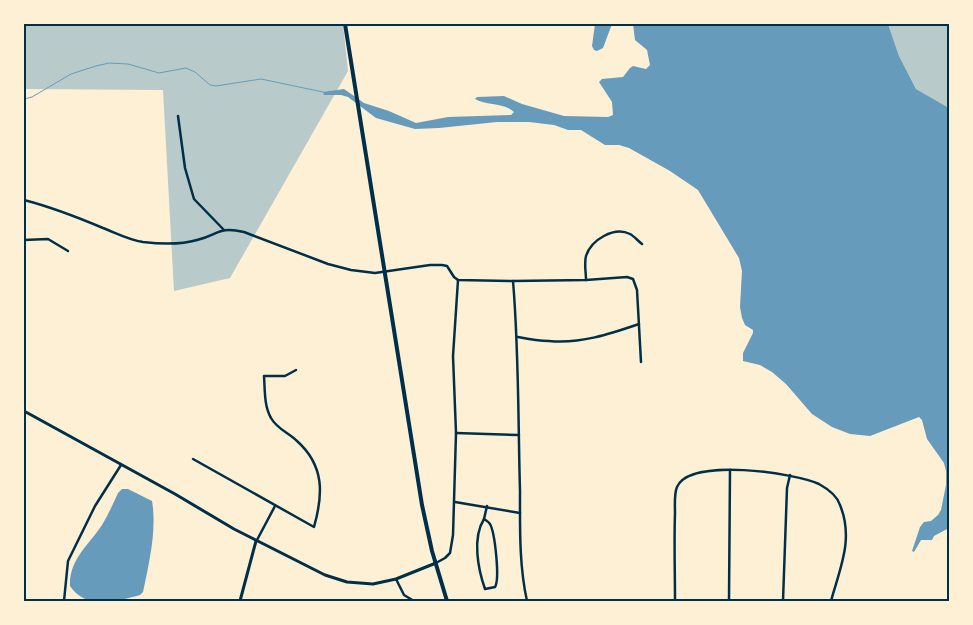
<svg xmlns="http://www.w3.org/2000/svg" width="973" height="625" viewBox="0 0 973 625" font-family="'DejaVu Sans',sans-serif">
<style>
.green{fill:#b9caca}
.water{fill:#669bbc}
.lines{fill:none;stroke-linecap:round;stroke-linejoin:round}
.stream{stroke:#669bbc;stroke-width:1}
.minor{stroke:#003049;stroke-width:2.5}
.tertiary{stroke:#003049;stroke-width:3}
.secondary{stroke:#003049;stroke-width:4}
.neatline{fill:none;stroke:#003049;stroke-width:2}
</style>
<rect width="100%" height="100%" fill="#fdf0d5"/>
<g class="green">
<polygon points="24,24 343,24 348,71 230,278 174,291 163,90 24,89"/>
<polygon points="888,24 949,24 949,108 916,89 899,56"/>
</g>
<g class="water">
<polygon points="595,24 612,24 603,48 597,51 594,50 592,46"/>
<path d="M633,24h255l11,32 17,33 33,19v420l-15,8 -2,4h-11l-7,12 -2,-1 8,-24 4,-5 7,-1 7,-6 3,-5 5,-25v-14l-2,-8 -17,-24 -5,-19 -3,-3 -49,19 -20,-2 -18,-7 -20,-13 -26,-30 -14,-12 -12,-7 -17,-4v-8l10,-20v-3l-8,-5 -3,-7 -2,-11 2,-36 -3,-13 -41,-68 -28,-19 -41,-23 -10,-3h-14l-24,-15h-13l-14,-5 -25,-3h-32l-58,6 -24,1 -39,-11 -28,-21 -7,-2h-17l-1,-3 21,-3 20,14 25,8 27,12 32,-6 63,-2 3,-3c-11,-10 -27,-6 -39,-13l2,-2 27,-1 18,8 42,12 44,1 5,-2 -1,-13 -13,-20 3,-3 21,-2 7,-9 3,-2 13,3 4,-4 -3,-15 -12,-10z"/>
<path d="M122,489h6l24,12c5,29 -3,62 -9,91l-3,3c-22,6 -55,15 -70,-9 -1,-27 19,-41 32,-61 6,-10 11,-21 16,-32z"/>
</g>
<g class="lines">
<polyline class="stream" points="24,99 32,97 71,74 96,66 109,63 128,64 159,73 186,68 195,72 210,85 216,86 261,79 323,92"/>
<g class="minor">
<polyline points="178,116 185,168 194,199 224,230"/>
<path d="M24,200c27,7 53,17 79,28 13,5 26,12 40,14 17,2 37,3 54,-2 22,-5 20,-14 47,-8l84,32 23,6 24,3 55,-8h12l5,1 7,11 4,3 55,1 73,-1 41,-3 6,2 4,11 4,72"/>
<polyline points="24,240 48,239 68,251"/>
<path d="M586,280c0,-8 -2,-17 0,-24 5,-16 28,-30 44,-22 4,2 8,7 12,10"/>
<path d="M513,281c6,70 5,140 7,210 0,36 -1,74 7,110"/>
<path d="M518,337c10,2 21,4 31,4 31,3 61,-7 90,-17"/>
<polyline points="456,433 519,435"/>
<path d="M193,459l121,68c9,-32 11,-61 -17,-86 -8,-8 -20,-12 -26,-23 -7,-12 -6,-28 -7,-42h21l11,-6"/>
<polyline points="455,502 520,513"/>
<path d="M484,519c3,2 4,2 6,5 5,9 10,55 5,63l-10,2c-7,-20 -13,-51 -1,-70z"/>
<polyline points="484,519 487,506"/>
<polyline points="257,540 275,506"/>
<polyline points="436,563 445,558 450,553 453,535 456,433 453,356 458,280"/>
<polyline points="396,579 404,595 414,601"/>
<polyline points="64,601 68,561 95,506 121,465"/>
<path d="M675,601c0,-29 -1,-58 0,-88 0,-8 -1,-19 2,-26 13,-30 118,-14 142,-3 9,5 18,11 21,21 14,34 0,63 -9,96"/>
<polyline points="729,601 730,470"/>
<polyline points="783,601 787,488 790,475"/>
</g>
<g class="tertiary">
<polyline points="24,411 175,494 234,529 325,575 347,582 373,584 396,579 436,563"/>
<polyline points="240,601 256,541"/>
</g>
<polyline class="secondary" points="345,24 422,505 432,551 447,601"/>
</g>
<rect width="973" height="625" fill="none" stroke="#fdf0d5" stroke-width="50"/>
<rect x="25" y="25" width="923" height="575" class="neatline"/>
</svg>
